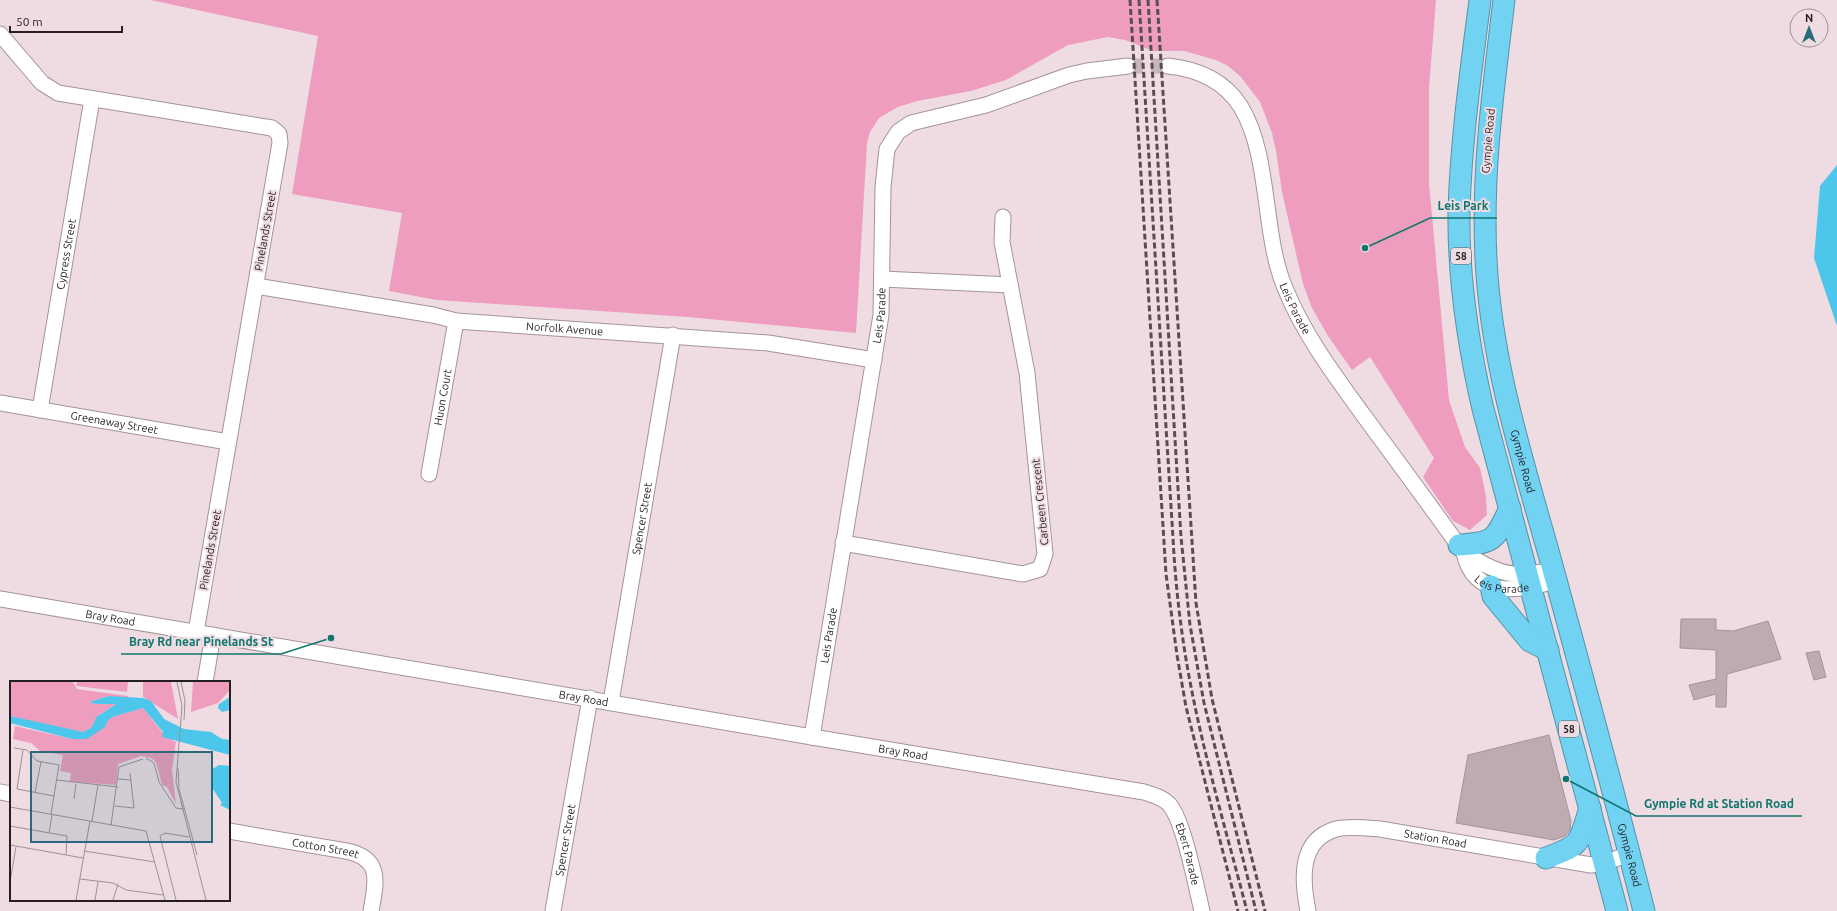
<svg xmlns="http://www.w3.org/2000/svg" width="1837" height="911" viewBox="0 0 1837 911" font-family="Ubuntu,sans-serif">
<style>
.green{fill:#ef9dbe}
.water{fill:#4cc6eb}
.building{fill:#bdabb1;stroke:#a5939a}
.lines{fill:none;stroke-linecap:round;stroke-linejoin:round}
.minor-tunnel{stroke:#c7b6bb;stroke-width:15;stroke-dasharray:15 8;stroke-linecap:butt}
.minor-casing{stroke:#a59399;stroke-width:17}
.highway-casing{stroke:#5693a8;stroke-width:23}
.minor{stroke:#fff;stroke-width:15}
.highway{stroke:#71d2f2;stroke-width:21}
.rail{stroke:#584e51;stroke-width:3;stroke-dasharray:6 3;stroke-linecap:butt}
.labels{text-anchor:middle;stroke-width:4;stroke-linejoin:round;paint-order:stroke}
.shield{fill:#efdce2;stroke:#62575a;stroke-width:1}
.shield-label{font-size:10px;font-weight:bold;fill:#251e20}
.street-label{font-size:11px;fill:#251e20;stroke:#efdce2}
.inset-road{fill:none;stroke:#9e9094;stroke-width:1}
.view{fill:#296a7e;fill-opacity:0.15;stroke:#296a7e;stroke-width:2}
.inset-edge{fill:none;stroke:#251e20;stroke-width:2}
.leader{fill:none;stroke:#0f766e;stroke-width:1.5}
.callout-dot{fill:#0f766e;stroke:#efdce2;stroke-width:1.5}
.callout-label{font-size:12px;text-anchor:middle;font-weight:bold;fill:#0f766e;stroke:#efdce2;stroke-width:4;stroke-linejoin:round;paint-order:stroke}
</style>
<rect width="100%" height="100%" fill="#efdce2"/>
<polygon class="green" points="151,0 1436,0 1429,88 1429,183 1442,324 1449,400 1465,447 1480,468 1486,496 1487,515 1470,530 1453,521 1423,477 1434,458 1370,357 1352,370 1328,336 1312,308 1303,284 1282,192 1276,151 1272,133 1260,102 1240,76 1228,66 1216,60 1184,51 1153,51 1125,40 1108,37 1068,45 1006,80 971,91 917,101 898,107 879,118 870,132 867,143 856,333 688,317 437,300 389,291 402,213 292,194 318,36"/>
<polygon class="water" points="1837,165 1837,326 1814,258 1820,186"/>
<g class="building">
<polygon points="1681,619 1716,619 1716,630 1733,631 1768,621 1781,659 1727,674 1726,707 1716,707 1716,694 1694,700 1689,685 1716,679 1716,650 1680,648"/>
<polygon points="1819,651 1826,677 1814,680 1806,653"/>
<polygon points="1549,735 1571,821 1570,830 1565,836 1554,840 1456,823 1468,755"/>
</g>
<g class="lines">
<polyline class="minor-tunnel" points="1128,66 1168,66"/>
<g class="minor-casing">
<g id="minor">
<polyline points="0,34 42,83 58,93 272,128 279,134 280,143 196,632"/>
<path id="s1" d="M1168,66c30,3 56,14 73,41 30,50 21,126 44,181 19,47 50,88 79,128 34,46 67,91 100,137 11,48 56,37 92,28"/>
<polyline points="882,279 1010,285"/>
<path id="s2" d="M256,286l177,29 23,6 312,22 106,17"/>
<path id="s3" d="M0,403l228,39"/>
<path id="s4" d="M40,410l52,-311"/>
<path id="s5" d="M429,474l27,-153"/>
<polyline points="843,543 1023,574 1040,569 1045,554 1027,373 1002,242 1003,217"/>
<path d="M1464,553c10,5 18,11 28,15 21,10 40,6 61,2"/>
<path id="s6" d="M0,599l812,138 332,55c9,3 18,5 25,12 15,17 27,83 33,107"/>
<polyline points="205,682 213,635"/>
<path id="s7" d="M611,702l62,-367"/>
<path id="s8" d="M812,737l69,-422 2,-128 4,-38 11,-17 13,-9 75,-18 83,-30 18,-4 41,-5"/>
<polyline points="0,792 11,794"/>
<path id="s9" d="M229,831l117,20c37,7 30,32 25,60"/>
<path id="s10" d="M553,911l37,-213"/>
<path id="s11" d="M1308,911c-6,-30 -10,-71 28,-82 14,-3 30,-1 44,0l211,36 13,-2 25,-9"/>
</g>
</g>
<g class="highway-casing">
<g id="highway">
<path d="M1480,0c-9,70 -19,140 -21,211 -1,67 9,133 24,198l134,502"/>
<path id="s12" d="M1504,0c-11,92 -24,182 -17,275 7,97 37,190 63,283 32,117 64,235 94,353"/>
<path d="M1459,545c36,-2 36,-5 51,-37"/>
<polyline points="1491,586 1493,596 1530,641 1548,650"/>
<path d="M1546,858c36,-13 33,-15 44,-50"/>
</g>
</g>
<use href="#minor" class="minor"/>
<use href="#highway" class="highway"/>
<g class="rail">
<polyline points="1130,0 1166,574 1177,655 1186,707 1238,911"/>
<path d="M1139,0l34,538c2,39 6,77 12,115 14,87 40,173 62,258"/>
<polyline points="1148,0 1181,537 1190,625 1204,703 1256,911"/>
<polyline points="1157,0 1196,603 1212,699 1265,911"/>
</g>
</g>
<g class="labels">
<g class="shield">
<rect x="1451" y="248" width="20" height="16" rx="3"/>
<rect x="1559" y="721" width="20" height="16" rx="3"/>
</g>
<g class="shield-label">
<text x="1461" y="260">58</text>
<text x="1569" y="733">58</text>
</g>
<g class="street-label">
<text transform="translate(1488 141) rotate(-85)" y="4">Gympie Road</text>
<text transform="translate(265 231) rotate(-80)" y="4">Pinelands Street</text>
<text dy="4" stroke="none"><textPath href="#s4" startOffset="158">Cypress Street</textPath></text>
<text dy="4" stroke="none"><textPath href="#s1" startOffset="297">Leis Parade</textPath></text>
<text dy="4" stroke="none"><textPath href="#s8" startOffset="427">Leis Parade</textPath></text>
<text dy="4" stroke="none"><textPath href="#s2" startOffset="312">Norfolk Avenue</textPath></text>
<text dy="4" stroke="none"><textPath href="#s5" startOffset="78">Huon Court</textPath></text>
<text dy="4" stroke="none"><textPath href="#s3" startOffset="116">Greenaway Street</textPath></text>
<text dy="4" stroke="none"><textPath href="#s12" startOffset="466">Gympie Road</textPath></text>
<text transform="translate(1040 502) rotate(-96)" y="4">Carbeen Crescent</text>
<text dy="4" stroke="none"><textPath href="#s7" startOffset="186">Spencer Street</textPath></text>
<text transform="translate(210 550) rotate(-80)" y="4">Pinelands Street</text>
<text dy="4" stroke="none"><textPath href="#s1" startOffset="650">Leis Parade</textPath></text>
<text dy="4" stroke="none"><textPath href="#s6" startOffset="112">Bray Road</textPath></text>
<text dy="4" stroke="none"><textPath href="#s8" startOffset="103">Leis Parade</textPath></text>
<text dy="4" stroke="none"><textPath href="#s6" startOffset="592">Bray Road</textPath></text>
<text dy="4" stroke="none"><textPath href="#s6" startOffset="916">Bray Road</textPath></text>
<text dy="4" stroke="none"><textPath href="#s11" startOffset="197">Station Road</textPath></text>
<text dy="4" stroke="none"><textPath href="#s10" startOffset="72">Spencer Street</textPath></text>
<text dy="4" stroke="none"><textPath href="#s9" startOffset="98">Cotton Street</textPath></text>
<text dy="4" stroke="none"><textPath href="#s6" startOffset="1242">Ebert Parade</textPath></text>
<text dy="4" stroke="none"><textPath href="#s12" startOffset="874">Gympie Road</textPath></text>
</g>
</g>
<g transform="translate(10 681)">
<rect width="220" height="220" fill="#efdce2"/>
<path d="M0,1h63l4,7 51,7v3l-19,-3 -20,6 8,2 20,-1 -19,13 -7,12 -8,4 -18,-2 -55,-14zM67,1h51l-1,10 -51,-6zM133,1h28l7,37 -35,-22zM183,1h37v8l-12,13 -27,9zM133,27l23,29 10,5 -4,28 4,34 -9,-17 -5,-2 -6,-23 -5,-4 -10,-2 -23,8 -2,21 -42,-3 -4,-1 1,-8 -11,-2 3,-16 -23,-4 -9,-8 -18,-4 2,-13 57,13 43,-23z" fill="#ef9dbe"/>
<path d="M99,15l34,2 8,3 13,18 20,10 27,3 11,7 8,1v15l-68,-18 1,-5 -20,-24 -28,8 -7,4 -3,7 -18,12h-15l-62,-16v-7l73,16 8,-4 5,-9 -1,-1 21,-14h-19l-8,-2zM220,16v13l-8,2 -4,-4 1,-4zM209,84l11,1v44l-10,-5 2,-2 -9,-14 -2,-19z" fill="#4cc6eb"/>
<path class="inset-road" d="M167,1l5,24 -6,76 30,118M171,1l4,19 -1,19M4,67l13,2 10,11 22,4 -8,49M13,69l-6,39 37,7M136,77l8,5 5,19 17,26 8,1M168,87l1,21 18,66M108,98l13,1M47,99l61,7M25,111l6,-30M64,118l2,-15M105,125l19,2 -4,-35M0,126l136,24 19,69M82,140l6,-36M101,144l8,-58 24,-8M0,145l57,10 -1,19M39,152l3,-18M0,164l73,13M74,170l71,11M70,198l33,4 13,7 37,5M0,201l6,-35M66,219l14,-79M85,219l3,-18M103,219l5,-16M166,219l-16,-64 5,-3 24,4"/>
<path class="view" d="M21,71h181v90h-181z"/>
<rect width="220" height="220" class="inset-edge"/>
</g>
<path class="leader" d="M1365 248L1430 218H1497M331 638L281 654H121M1566 779L1636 816H1802"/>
<g class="callout-dot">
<circle cx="1365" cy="248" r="4"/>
<circle cx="331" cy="638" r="4"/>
<circle cx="1566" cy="779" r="4"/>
</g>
<g class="callout-label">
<text x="1463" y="210">Leis Park</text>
<text x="201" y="646">Bray Rd near Pinelands St</text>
<text x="1719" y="808">Gympie Rd at Station Road</text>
</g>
<g transform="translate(1809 28)"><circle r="19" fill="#efdce2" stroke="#9e9094"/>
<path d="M0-3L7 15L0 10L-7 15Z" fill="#296a7e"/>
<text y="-6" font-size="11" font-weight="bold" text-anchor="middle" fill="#251e20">N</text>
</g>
<path d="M10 26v6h112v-6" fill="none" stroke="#251e20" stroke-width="2"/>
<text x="16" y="26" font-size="12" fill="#251e20" stroke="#efdce2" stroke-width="3" paint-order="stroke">50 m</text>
</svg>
